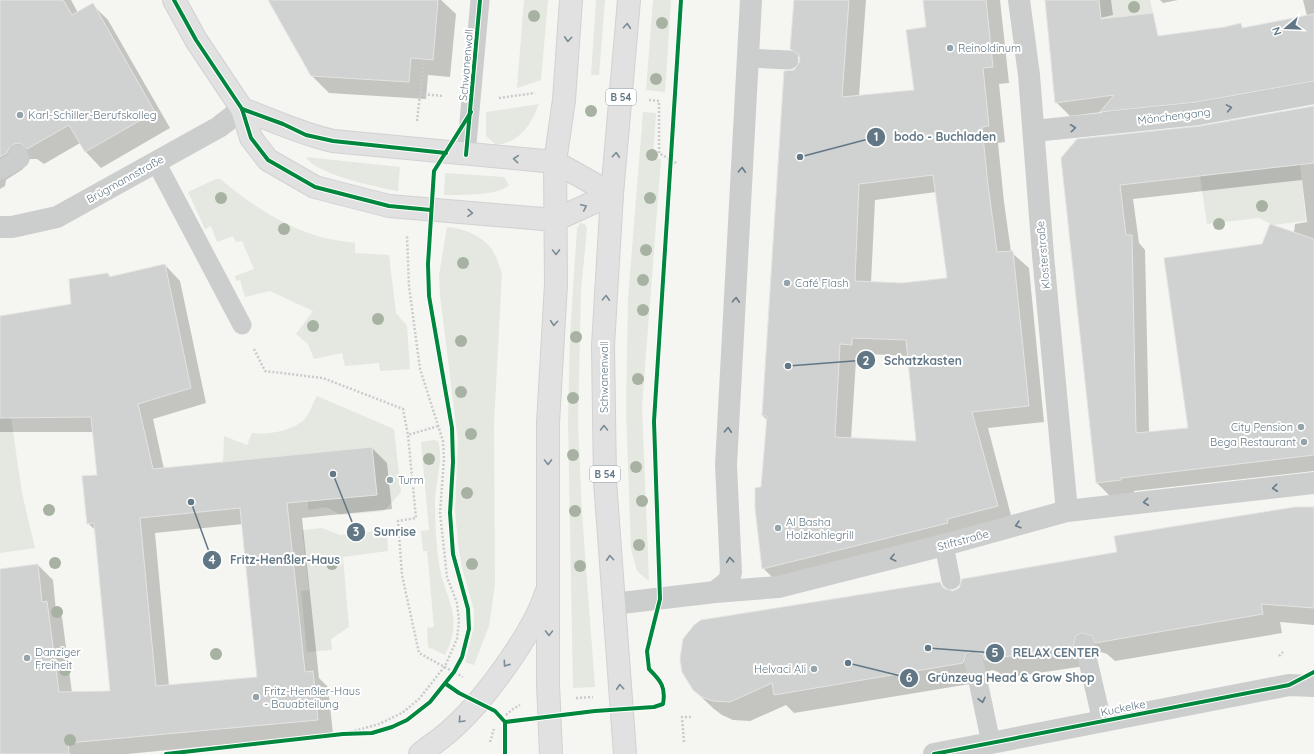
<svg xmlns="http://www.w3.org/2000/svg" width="1314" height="754" viewBox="0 0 1314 754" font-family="Quicksand,sans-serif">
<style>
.green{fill:#e4e8e0}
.shadow{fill:#0003;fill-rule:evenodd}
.building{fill:#d0d1d1;stroke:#e4e4e2;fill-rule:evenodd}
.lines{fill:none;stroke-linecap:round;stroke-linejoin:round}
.secondary-casing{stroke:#d1d2d2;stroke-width:24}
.primary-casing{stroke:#d1d2d1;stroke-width:24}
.path{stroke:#cacbcc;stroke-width:2.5;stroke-dasharray:2 2;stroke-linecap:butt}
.lane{stroke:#cccdcd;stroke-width:19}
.street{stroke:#cccdcd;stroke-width:22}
.secondary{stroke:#e0e1e0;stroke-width:22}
.primary{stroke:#e0e1e0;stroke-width:22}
.cycleway-casing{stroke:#fff;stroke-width:6}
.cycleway{stroke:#00873e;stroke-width:4}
.tree{fill:#a7b2a3}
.oneway{stroke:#7b8c97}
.oneway2{stroke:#677b89}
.poi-dot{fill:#95a3ab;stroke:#fff;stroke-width:1.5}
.labels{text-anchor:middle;stroke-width:4;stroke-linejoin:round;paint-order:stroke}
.shield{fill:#fff;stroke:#91a0aa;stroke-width:1}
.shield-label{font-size:10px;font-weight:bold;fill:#627785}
.poi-label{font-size:11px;fill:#627785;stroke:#fff;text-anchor:start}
.street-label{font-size:11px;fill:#627785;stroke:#fff}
.leader{fill:none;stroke:#627785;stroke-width:1.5}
.callout-dot{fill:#627785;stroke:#fff;stroke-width:1.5}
.mark-label{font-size:12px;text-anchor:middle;font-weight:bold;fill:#fff}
.callout-label{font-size:12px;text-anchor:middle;font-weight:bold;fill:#627785;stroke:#fff;stroke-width:4;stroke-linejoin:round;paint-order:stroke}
</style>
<rect width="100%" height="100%" fill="#f5f5f2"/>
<g class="green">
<polygon points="524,0 548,0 541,80 517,88"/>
<polygon points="596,0 605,0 599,75 591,75"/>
<polygon points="653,0 671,0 665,92 646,90"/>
<polygon points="1099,0 1150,0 1153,13 1101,19"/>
<path d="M539,104c-8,21 -19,38 -43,41l-10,-9v-24z"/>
<polygon points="643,112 656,113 653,158 661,159 642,407 649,581 637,571 631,549 626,409 628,299"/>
<path d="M306,157l94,10 -2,24c-19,-3 -83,-17 -92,-34z"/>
<polygon points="1300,164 1306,221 1273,225 1259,218 1207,224 1200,176"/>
<path d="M445,173l59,4 5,8c-10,11 -50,10 -65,10z"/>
<path d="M216,179h4c30,25 63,47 101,58 11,3 23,4 34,6v10l34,2 7,58 11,13 3,43 -30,2 -1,-8 -34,3 -3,-13 -28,6 -6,-15 -12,-10 17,-23 -43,-20 -25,6 -5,-17 -4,1 -1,-5 19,-7 -12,-28 -6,1 -3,-6 -16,6 -6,-16 -6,3 -17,-37z"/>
<polygon points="580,223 585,224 587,229 581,290 578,424 582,514 595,687 573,688 568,420 570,335 577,228"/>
<path d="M447,227c17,1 41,11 48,28 3,5 4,12 7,18l-8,151 1,161 -6,41 -15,39 -9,-3 9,-35v-17l-12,-42 -4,-24 -3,-34 3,-69 -18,-146 -1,-20z"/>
<path d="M317,396l77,33 7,63 -17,19 -43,4 -15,-8 -18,3v-9l69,-7 -5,-47 -149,15 1,-26 23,9 5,-12c16,2 45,-2 55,-17 4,-6 6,-14 10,-20z"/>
<polygon points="0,418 11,418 22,493 35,548 0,553"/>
<path d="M434,440l4,1c6,17 -3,43 -3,61 0,20 1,42 4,62 6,36 26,52 6,91l-17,-8 -1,-19 7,-1 -7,-76h-4l-2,-20 8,-1 -8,-88z"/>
<polygon points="322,528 340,535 387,530 388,551 343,557 349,627 331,639 332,650 307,652 301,591 309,590 302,530"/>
</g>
<g class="shadow">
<polygon points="0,0 71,0 78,13 92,4 108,20 170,128 101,168 86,152 80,143 44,164 37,159 30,159 25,163 23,169 6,180 5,186 0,189"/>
<polygon points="270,0 441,0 456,14 450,77 428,75 426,99 329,93 311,75"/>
<path d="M795,0h71l-7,96 56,-5 12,-63 -3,-28h76l9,83 -10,1 6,58 -7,1 6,59 7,50 18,16 15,154 -56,6 25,95 -233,62 -17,-17 -1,-80 5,-68 -4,-4 32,-346 6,-9 -1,-3 -9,-9zM936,192l12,87 -46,5 -31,-1 4,-83zM868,354l40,2 9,86 -66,-3 5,-79 12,1z"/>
<polygon points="1046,0 1111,0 1113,15 1061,27"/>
<polygon points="1160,0 1178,0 1163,3"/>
<polygon points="1303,0 1314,0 1314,97 1115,125 1102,112 1070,116 1056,102 1241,26 1244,28 1307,16"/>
<path d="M1314,107v364l-180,20v2l-23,4 -14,-14 -35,-325 139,-31zM1302,180l5,42 -12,2 -1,9 -31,12 -74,183 -40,4 -4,-182 -6,-7 -6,-44z"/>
<path d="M165,265l15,16 26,122 -53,16 11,50 208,-21 15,15 5,46 -90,9 17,160 9,9 5,47 -206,20h-127v-184l38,-5 15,15 3,31 6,6 10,76 39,-1 -15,-161 -8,-8 10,-47 -5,-44h-93v-115l72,-13 36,-30 3,3zM243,524l15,154 -89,8 -14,-153z"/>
<polygon points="1314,509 1314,625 1280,622 1282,633 1115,661 1107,654 1101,652 1095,655 1092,665 1005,678 998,672 992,670 985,673 982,682 794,713 786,705 750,721 733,720 722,715 714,709 694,690 681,659 682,647 689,632 940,583 946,590 953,592"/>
</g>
<g class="building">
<polygon points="0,0 63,0 72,15 93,3 155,112 85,152 69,125 27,149 20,143 14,144 9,148 7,153 0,157"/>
<polygon points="268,0 438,0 433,60 411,58 409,82 311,76"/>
<path d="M794,0h55l-7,97 72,-7 -8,-60 20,-3 -3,-27h63l7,67 -10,1 6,58 -7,1 6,58 9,67 16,-1 16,155 -57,6 26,94 -51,13 1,4 -186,46 -7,-61v-20l6,-1 6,-71h-5l22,-345 10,-1 6,-9 -1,-6 -9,-6zM933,175l14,103 -45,5 -47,-2 4,-97zM852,338l54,2 10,101 -81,-4 5,-93 12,1z"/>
<polygon points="1045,0 1099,0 1101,19 1153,13 1158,36 1225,27 1241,23 1242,28 1314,14 1314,81 1197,102 1100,112 1114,95 1055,103"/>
<polygon points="1314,106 1314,163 1120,185 1126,235 1132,235 1136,433 1188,428 1164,258 1262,244 1270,224 1314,239 1314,455 1121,478 1121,480 1096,483 1061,158 1077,139 1200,126"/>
<path d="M165,264l26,124 -53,16 15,65 219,-22 5,48 -90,8 18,169 8,-1 5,49 -250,23 1,11h-69v-185l38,-5 4,38 5,-1 12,91 51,-1 -16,-168 -7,1 -5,-48 15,-1 -6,-58 -91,1v-102l71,-12 -2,-25 39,-6 1,4zM240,508l17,169 -101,9 -16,-168z"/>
<polygon points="1295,507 1314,507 1314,608 1261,604 1263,614 1095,643 1092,636 1082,633 1076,636 1073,646 985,660 982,654 972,651 966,654 963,663 774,695 772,683 730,702 713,701 702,697 693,690 682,672 680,659 683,639 694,625 701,620 940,582 943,588 953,591 959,588 962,579 1117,552 1114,536"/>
</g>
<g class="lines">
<g class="secondary-casing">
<g id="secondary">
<polyline points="174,0 196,40 242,109 251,138 268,160 315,187 389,206 555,220 612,194"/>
<path d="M242,109c30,11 59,25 91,32l222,21 57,32"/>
</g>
</g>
<g class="primary-casing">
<g id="primary">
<path d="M420,754c11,-9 24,-17 34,-27 31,-28 80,-95 92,-134"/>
<polyline points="551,754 548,684 548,423 556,284 555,162 564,100 571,0"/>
<polyline points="625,754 605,481 603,346 612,194 629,0"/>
</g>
</g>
<g class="path">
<polyline points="420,94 444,96"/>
<polyline points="499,98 535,93"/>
<polyline points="649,100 659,101 659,153 678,164"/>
<polyline points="417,121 424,59"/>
<polyline points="254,349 265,371 323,378 403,409 408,435"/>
<polyline points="438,426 408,435 416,518 398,521 402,575 419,653 463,677"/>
<polyline points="1279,656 1283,652"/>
<polyline points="576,698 593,697"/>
<polyline points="506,715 513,709 520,705"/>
<polyline points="343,734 379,724 402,713 419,699 445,666 457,639 459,621 457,603 447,577 440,513 444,459 443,441 420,369 409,286 407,236"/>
<polyline points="490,742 494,729"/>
<polyline points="684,742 682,717 692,717"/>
</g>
<g class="lane">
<polyline points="748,58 789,60"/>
<polyline points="466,155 480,0"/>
<polyline points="156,162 242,325"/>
<polyline points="0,170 20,159 18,154"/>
<polyline points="944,545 951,580"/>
<polyline points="1084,644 1102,721"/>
<polyline points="974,662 991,743"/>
</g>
<g class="street">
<polyline points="1019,0 1029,75 1043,255 1067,511"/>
<polyline points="1034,131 1199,114 1314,93"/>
<polyline points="0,227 12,227 57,217 219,127 242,109"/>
<polyline points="715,592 729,581 731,572 726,465 751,0"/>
<polyline points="613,604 715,592 778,587 944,545 1067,511 1314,483"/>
<polyline points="934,754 1289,685 1314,686"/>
</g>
<use href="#secondary" class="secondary"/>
<use href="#primary" class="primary"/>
<g class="cycleway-casing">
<g id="cycleway">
<polyline points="174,0 196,40 242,109 251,138 268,160 315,187 389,206 431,210"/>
<polyline points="242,109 283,124 306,135 333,141 446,153"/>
<polyline points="466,155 480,0"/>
<polyline points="446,684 459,693 495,711 505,722 505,754"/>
<path d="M505,722l90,-11 59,-4 9,-3c3,-17 -2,-23 -14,-35l-2,-18 13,-52 -6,-178 27,-421"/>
<polyline points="166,754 343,734 372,733 392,727 407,720 430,702 454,672 462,657 469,629 468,609 453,554 450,513 453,462 452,428 429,296 428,264 434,171 471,112"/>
<polyline points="934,754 1289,685 1314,672"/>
</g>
</g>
<use href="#cycleway" class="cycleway"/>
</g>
<g class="tree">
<circle cx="1134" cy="7" r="6"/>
<circle cx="534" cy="16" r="6"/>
<circle cx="662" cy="23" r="6"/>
<circle cx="656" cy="79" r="6"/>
<circle cx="591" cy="111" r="6"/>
<circle cx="652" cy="155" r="6"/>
<circle cx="221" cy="198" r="6"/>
<circle cx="650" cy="198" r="6"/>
<circle cx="1262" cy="206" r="6"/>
<circle cx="1219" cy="224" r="6"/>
<circle cx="284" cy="229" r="6"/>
<circle cx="646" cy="250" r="6"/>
<circle cx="463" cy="263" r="6"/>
<circle cx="643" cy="280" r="6"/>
<circle cx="643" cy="310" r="6"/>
<circle cx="378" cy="319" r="6"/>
<circle cx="313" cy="326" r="6"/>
<circle cx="576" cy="337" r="6"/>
<circle cx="461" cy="341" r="6"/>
<circle cx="638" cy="379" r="6"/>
<circle cx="461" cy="392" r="6"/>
<circle cx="573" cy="398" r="6"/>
<circle cx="471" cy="434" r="6"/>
<circle cx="573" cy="455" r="6"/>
<circle cx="429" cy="459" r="6"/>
<circle cx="636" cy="467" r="6"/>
<circle cx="467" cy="493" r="6"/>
<circle cx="642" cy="501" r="6"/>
<circle cx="49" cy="510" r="6"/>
<circle cx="575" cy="511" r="6"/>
<circle cx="639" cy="545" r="6"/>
<circle cx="55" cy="563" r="6"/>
<circle cx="332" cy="564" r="6"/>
<circle cx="472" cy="564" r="6"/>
<circle cx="580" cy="566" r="6"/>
<circle cx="57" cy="612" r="6"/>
<circle cx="216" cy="654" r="6"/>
<circle cx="65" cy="670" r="6"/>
<circle cx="70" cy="740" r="6"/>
</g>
<defs><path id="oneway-chevron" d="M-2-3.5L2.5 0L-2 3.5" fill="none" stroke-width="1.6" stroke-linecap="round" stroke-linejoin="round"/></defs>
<g class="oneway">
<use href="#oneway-chevron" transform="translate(627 26) rotate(-85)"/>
<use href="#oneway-chevron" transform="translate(568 39) rotate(94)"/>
<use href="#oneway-chevron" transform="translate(616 155) rotate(-85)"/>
<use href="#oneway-chevron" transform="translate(516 159) rotate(-175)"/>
<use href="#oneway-chevron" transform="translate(584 207) rotate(-25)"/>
<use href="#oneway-chevron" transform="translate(470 213) rotate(3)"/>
<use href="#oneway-chevron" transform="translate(556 252) rotate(89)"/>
<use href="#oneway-chevron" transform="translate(606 298) rotate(-87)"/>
<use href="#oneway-chevron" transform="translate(554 323) rotate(94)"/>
<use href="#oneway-chevron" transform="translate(604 428) rotate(-91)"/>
<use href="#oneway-chevron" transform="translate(548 462) rotate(89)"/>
<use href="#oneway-chevron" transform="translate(610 558) rotate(-94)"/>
<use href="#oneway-chevron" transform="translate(549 633) rotate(91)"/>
<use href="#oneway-chevron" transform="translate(506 664) rotate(125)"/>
<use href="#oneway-chevron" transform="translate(620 687) rotate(-95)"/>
<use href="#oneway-chevron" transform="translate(461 720) rotate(133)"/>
</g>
<g class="oneway2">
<use href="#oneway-chevron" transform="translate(1229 108) rotate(-10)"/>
<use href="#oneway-chevron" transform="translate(1073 128) rotate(-6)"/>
<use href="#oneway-chevron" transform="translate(742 170) rotate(-87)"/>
<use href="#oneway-chevron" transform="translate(736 300) rotate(-87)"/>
<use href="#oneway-chevron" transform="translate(728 430) rotate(-87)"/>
<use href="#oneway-chevron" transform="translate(1275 488) rotate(174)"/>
<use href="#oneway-chevron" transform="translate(1146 502) rotate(174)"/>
<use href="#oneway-chevron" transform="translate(1018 525) rotate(164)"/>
<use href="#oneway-chevron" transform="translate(893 558) rotate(166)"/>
<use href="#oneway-chevron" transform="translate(730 560) rotate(-95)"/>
<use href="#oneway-chevron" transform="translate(982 700) rotate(78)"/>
</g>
<g class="poi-dot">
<circle cx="950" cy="48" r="4"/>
<circle cx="20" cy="115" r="4"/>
<circle cx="787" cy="283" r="4"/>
<circle cx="1301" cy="427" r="4"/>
<circle cx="1304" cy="442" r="4"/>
<circle cx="390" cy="480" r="4"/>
<circle cx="778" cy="528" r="4"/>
<circle cx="27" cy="658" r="4"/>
<circle cx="814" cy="669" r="4"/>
<circle cx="256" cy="697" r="4"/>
</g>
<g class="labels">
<g class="shield">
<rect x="606" y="89" width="30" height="16" rx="3"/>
<rect x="590" y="466" width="30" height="16" rx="3"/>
</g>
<g class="shield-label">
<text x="621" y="101">B 54</text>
<text x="605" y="478">B 54</text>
</g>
<g class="poi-label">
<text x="958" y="52">Reinoldinum</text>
<text x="28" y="119">Karl-Schiller-Berufskolleg</text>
<text x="795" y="287">Café Flash</text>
<text x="1293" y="431" text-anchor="end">City Pension</text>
<text x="1296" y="446" text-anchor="end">Bega Restaurant</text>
<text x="398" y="484">Turm</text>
<text x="786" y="526">Al Basha<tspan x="786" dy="13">Holzkohlegrill</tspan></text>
<text x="35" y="656">Danziger<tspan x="35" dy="13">Freiheit</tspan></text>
<text x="806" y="673" text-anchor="end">Helvaci Ali</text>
<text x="264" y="695">Fritz-Henßler-Haus<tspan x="264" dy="13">- Bauabteilung</tspan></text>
</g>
<g class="street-label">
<text transform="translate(466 65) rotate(-85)" y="4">Schwanenwall</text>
<text transform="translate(1174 116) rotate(-7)" y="4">Mönchengang</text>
<text transform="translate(125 179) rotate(-29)" y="4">Brügmannstraße</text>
<text transform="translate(1043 255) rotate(-95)" y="4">Klosterstraße</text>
<text transform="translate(604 377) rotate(-90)" y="4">Schwanenwall</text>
<text transform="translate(963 540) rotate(-15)" y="4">Stiftstraße</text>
<text transform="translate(1123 708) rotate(-11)" y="4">Kuckelke</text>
</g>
</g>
<path class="leader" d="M800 157L876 137M788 366L866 360M333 474L356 532M191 502L212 560M928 648L995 653M848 663L909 678"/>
<g class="callout-dot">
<circle cx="800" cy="157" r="4"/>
<circle cx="788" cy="366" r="4"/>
<circle cx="333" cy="474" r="4"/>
<circle cx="191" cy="502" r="4"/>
<circle cx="928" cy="648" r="4"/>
<circle cx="848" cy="663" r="4"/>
<circle cx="876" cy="137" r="10"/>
<circle cx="866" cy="360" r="10"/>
<circle cx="356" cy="532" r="10"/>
<circle cx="212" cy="560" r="10"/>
<circle cx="995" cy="653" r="10"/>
<circle cx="909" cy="678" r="10"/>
</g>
<g class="mark-label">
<text x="876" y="141">1</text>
<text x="866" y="365">2</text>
<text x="356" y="536">3</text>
<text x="212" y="564">4</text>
<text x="995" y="657">5</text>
<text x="909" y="682">6</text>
</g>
<g class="callout-label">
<text x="945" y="141">bodo - Buchladen</text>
<text x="923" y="365">Schatzkasten</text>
<text x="395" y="536">Sunrise</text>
<text x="285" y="564">Fritz-Henßler-Haus</text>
<text x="1056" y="657">RELAX CENTER</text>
<text x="1011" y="682">Grünzeug Head &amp; Grow Shop</text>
</g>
<g transform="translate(1286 28) rotate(251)" stroke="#ffffff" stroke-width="3" paint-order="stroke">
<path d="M0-3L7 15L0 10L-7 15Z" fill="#627785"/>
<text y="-6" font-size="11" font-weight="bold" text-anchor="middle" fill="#627785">N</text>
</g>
</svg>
